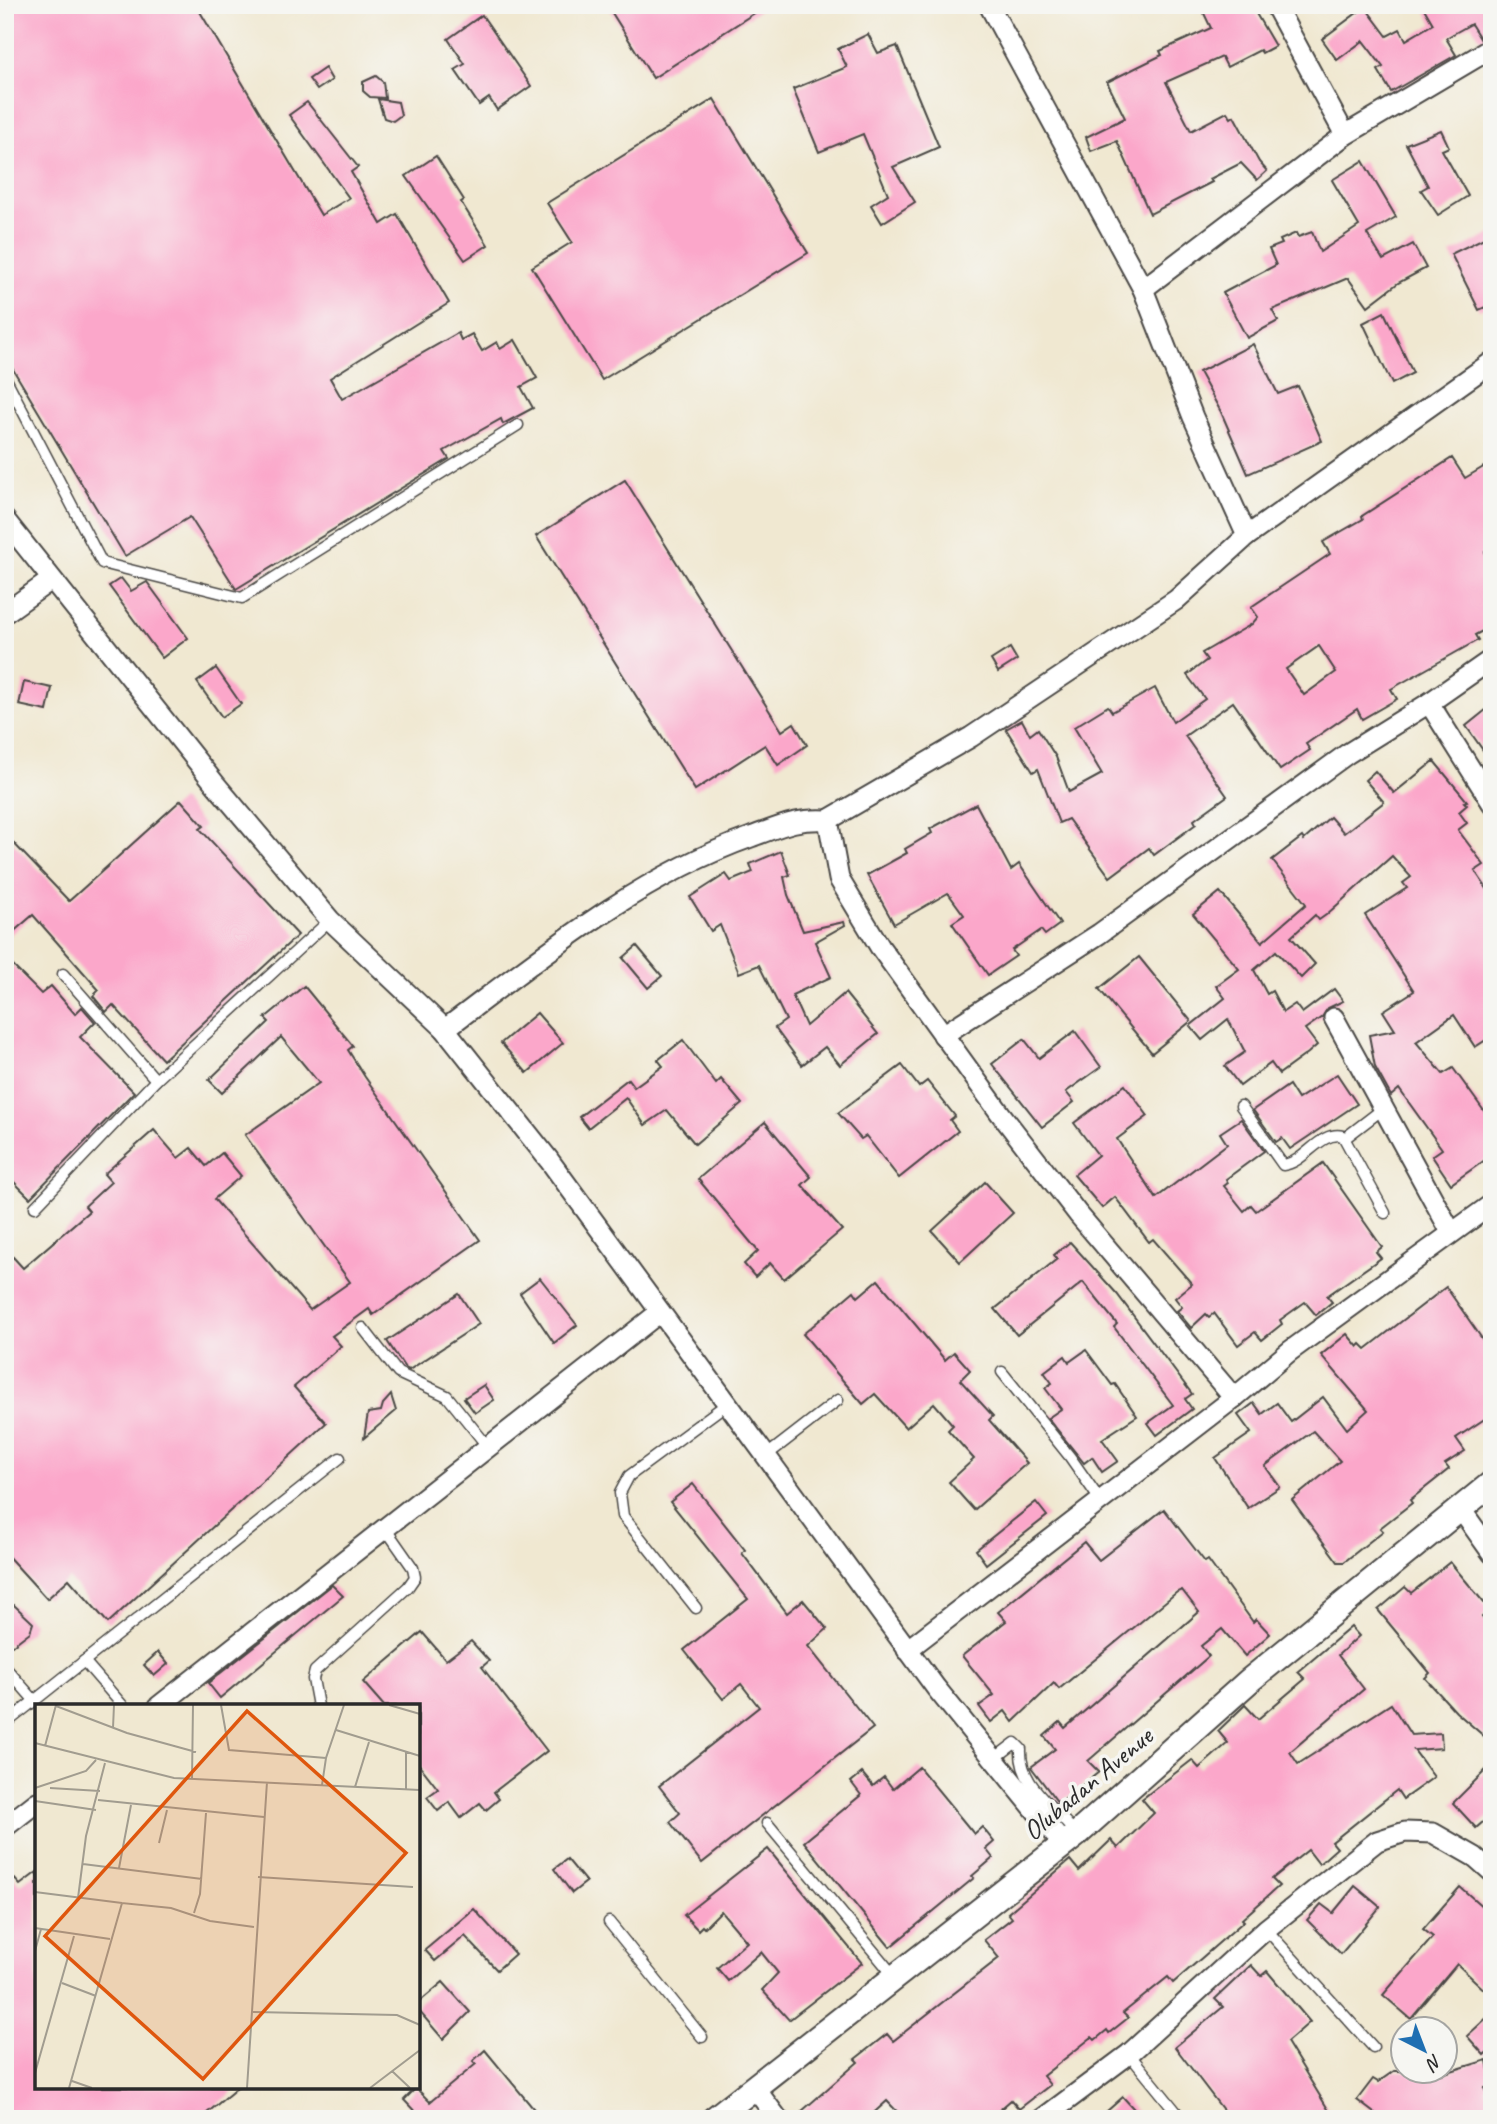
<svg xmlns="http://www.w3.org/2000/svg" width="1497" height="2124" viewBox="0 0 1497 2124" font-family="Caveat,sans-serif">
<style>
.building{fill:#fba7ca;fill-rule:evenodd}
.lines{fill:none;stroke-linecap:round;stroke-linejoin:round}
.service-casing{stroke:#494744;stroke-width:13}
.minor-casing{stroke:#494744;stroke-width:23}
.tertiary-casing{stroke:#494744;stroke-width:28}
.service{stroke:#fff;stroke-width:10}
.minor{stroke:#fff;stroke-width:19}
.tertiary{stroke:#fff;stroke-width:24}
.labels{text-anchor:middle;stroke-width:7;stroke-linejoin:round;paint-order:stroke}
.street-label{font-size:28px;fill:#2b2b2b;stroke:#f6f6f2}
.inset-road{fill:none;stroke:#a19c8f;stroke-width:2}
.view{fill:#df570e;fill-opacity:0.15;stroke:#df570e;stroke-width:3.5}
.inset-edge{fill:none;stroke:#2b2b2b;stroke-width:3.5}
</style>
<rect width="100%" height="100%" fill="#f6f6f2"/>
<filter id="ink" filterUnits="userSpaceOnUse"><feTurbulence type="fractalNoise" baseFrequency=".0143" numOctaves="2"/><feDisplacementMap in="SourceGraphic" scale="14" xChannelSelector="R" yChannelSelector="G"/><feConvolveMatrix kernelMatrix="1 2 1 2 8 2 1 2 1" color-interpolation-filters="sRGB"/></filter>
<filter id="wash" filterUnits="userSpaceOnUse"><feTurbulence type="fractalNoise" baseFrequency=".00686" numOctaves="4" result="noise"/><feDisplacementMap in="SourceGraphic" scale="28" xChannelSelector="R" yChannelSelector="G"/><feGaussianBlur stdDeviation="1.57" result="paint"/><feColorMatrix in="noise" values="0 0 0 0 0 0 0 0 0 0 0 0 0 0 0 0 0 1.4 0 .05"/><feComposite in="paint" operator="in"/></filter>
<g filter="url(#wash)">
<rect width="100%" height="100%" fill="#f0e8d1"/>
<g id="blocks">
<g class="building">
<polygon points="5,5 196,5 321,215 349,198 289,115 307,102 358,167 351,172 381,224 397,214 449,303 330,378 342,399 458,333 461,340 472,334 482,351 497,342 500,349 515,340 537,378 521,387 533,408 503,424 501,419 444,451 449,459 236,589 190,517 125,556 5,356"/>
<polygon points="607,5 767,5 653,78"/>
<polygon points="1200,5 1251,5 1275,46 1262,53 1260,50 1227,67 1222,57 1166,82 1191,131 1227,112 1231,118 1234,116 1259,162 1267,171 1257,180 1241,163 1210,179 1212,182 1150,214 1117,141 1091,151 1086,137 1125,118 1107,82 1162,55 1160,51 1211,28"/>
<polygon points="1422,5 1492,5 1492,36 1481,40 1471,24 1446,38 1456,55 1391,92 1378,70 1383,67 1363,41 1337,60 1322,39 1365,7 1387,36 1400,29 1406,40 1433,24"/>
<polygon points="482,15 531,86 497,110 489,98 479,105 455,70 465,64 448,39"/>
<polygon points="868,34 878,53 897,46 939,147 893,167 915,202 882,223 871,205 888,194 863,134 819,152 793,89 847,67 838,49"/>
<polygon points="325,68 332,80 317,90 309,79"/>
<polygon points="376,76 383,82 385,98 370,97 363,91 363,82"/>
<polygon points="378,99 398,102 401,115 393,121 384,118"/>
<polygon points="714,99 808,253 602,380 532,267 572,242 547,203"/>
<polygon points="1441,130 1449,147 1442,150 1468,196 1438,215 1421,190 1428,186 1406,144"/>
<polygon points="436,156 464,200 461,202 488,245 465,260 406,176"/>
<polygon points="1363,161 1396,217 1367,234 1383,260 1413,244 1426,268 1398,283 1368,306 1348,278 1272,310 1278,321 1247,338 1223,293 1276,265 1269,249 1282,244 1280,240 1296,233 1298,237 1312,232 1320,252 1359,226 1332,180"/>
<polygon points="1492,234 1492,304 1479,310 1451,254"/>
<polygon points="1384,312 1413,373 1392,384 1363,323"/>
<polygon points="1253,344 1278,394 1298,386 1322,441 1248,474 1221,412 1199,372"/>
<path d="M1452,458l13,20 27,-16v85l-7,5 7,13v61l-17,9 3,5 -87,49 6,10 -35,20 -5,-10 -51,35 4,6 -30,20 -47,-68 -48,34 42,60 -33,24 2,4 -42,31 -5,-7 -39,29 -42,-58 -9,4 -21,-54 -5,3 -27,-43 16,-9 8,15 8,-6 18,28 13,35 33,-18 -28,-47 34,-21 4,6 43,-24 18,34 32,-23 -18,-24 20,-15 -5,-7 50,-29 6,-7 -7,-10 79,-53 -7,-12 40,-23 -1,-3zM1319,646l17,26 -32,23 -18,-26z"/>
<polygon points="625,480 782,731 794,723 807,745 778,765 765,745 695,790 536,536"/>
<polygon points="121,578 131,591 147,582 188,638 162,658 109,586"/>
<polygon points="1010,648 1017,660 998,672 991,660"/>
<polygon points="216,668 241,704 222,717 197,682"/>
<polygon points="24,682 52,688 47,711 19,705"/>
<polygon points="1492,705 1492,763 1466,726"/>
<polygon points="1434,761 1467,801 1464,802 1467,805 1459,812 1467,823 1458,830 1484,865 1475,871 1492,896 1492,1036 1475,1047 1454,1015 1416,1042 1443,1074 1453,1068 1492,1122 1492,1155 1451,1184 1432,1156 1442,1149 1399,1089 1391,1096 1375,1067 1369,1035 1395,1030 1383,1011 1414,991 1365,915 1407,888 1403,883 1411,877 1392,856 1326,915 1319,920 1315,915 1291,937 1315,964 1301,978 1276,951 1254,970 1267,994 1272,991 1283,1012 1295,1004 1302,1013 1334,989 1343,1001 1328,1008 1322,1017 1305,1029 1317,1045 1308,1053 1279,1074 1271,1063 1240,1086 1225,1066 1245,1052 1228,1019 1202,1040 1190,1026 1225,998 1216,986 1239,969 1193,914 1220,892 1262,942 1306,904 1272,860 1302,837 1304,840 1330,817 1344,833 1384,802 1365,780 1375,771 1394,793"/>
<polygon points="181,800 204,826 200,829 298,935 163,1060 113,1005 106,1012 93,996 99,990 33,915 5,939 5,834 69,901"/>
<polygon points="976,804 1011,870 1019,864 1060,924 1045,935 1041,930 1012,950 1016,956 988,975 952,923 964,915 948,893 894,924 867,875 907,853 905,849 932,833 930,829"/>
<polygon points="781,851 790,875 784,877 788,895 803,931 844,922 845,925 815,942 831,977 792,995 806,1026 845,993 878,1034 840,1065 825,1047 802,1065 775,1028 786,1020 759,965 739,973 720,925 711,931 690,897 726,874 731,881 753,872 750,864"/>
<polygon points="637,946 662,976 648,988 623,958"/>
<polygon points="1139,957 1191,1021 1152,1053 1099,989"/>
<polygon points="5,958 41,994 51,986 75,1014 82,1007 95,1022 80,1037 134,1092 30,1198 5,1173"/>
<polygon points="304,986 353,1046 348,1050 365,1077 480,1240 373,1315 369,1309 332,1336 341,1346 294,1387 326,1423 108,1623 69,1579 47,1599 5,1553 5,1264 13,1257 23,1268 89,1211 85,1206 111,1182 104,1174 154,1130 178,1158 191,1148 206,1166 222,1153 241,1176 214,1199 310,1310 350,1282 245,1135 319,1083 281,1037 222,1093 209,1080 269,1022 265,1018"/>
<polygon points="537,1013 563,1043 527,1073 501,1043"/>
<polygon points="1075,1031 1101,1067 1066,1092 1074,1102 1042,1127 992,1064 1024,1039 1039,1058"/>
<polygon points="683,1040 716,1084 721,1079 742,1104 695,1144 667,1110 645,1125 626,1098 588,1128 579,1117 628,1079 634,1087 663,1066 658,1060"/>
<polygon points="902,1065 919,1087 927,1081 955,1116 950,1120 958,1131 899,1178 866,1136 861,1139 838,1113"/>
<polygon points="1337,1074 1357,1104 1290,1149 1282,1138 1276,1142 1253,1110 1289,1085 1298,1099"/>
<polygon points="1125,1085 1148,1116 1117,1139 1156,1198 1227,1144 1220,1133 1241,1119 1264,1151 1226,1179 1228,1183 1224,1186 1244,1211 1251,1205 1256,1211 1323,1163 1382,1247 1376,1252 1381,1258 1327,1296 1332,1302 1316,1315 1305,1302 1280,1320 1282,1324 1262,1340 1255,1332 1238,1345 1214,1313 1209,1317 1206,1314 1191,1328 1177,1311 1182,1307 1175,1298 1192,1284 1153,1239 1149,1242 1115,1197 1102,1208 1074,1175 1098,1155 1074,1123"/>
<polygon points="765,1122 811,1177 802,1185 842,1230 784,1279 770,1263 755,1277 744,1264 758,1251 698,1179"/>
<polygon points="985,1182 1013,1213 960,1262 932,1231"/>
<polygon points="1070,1242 1117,1294 1192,1394 1185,1399 1192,1409 1157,1435 1148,1423 1173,1405 1114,1327 1117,1324 1083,1282 1017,1335 995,1309 1057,1259 1054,1255"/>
<polygon points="540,1278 577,1325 554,1343 520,1293"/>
<polygon points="878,1280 945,1360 954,1352 970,1370 960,1380 993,1416 989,1420 1027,1463 974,1510 949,1482 974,1459 948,1430 953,1425 934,1403 906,1428 875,1394 863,1404 803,1334 854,1291 858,1297"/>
<polygon points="1446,1287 1492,1353 1492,1414 1456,1438 1465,1451 1445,1464 1449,1469 1410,1500 1412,1503 1380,1528 1383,1531 1344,1562 1338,1562 1292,1500 1340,1461 1313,1431 1265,1466 1280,1487 1248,1508 1215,1458 1251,1433 1238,1415 1254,1403 1262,1414 1277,1403 1291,1422 1323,1397 1347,1429 1368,1410 1321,1355 1347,1334 1358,1347 1361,1344 1366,1349"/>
<polygon points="459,1294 479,1324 409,1370 405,1368 387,1341"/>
<polygon points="1086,1350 1112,1385 1115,1384 1137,1416 1102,1439 1118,1461 1102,1472 1092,1457 1084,1463 1048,1418 1061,1409 1045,1388 1052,1383 1044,1372 1065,1356 1069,1362"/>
<polygon points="484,1385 494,1400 475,1413 464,1398"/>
<polygon points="391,1395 396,1411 364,1438 368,1413 381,1411 383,1404"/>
<polygon points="693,1484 745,1550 742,1553 787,1613 803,1600 827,1629 808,1646 873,1728 702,1863 670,1822 680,1813 659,1786 759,1707 741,1684 723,1699 684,1650 748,1599 670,1502"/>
<polygon points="1036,1502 1047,1516 986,1564 976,1550"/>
<polygon points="1164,1509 1205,1562 1208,1560 1253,1622 1256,1619 1270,1634 1245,1656 1222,1629 1201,1646 1209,1656 1088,1761 1099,1772 1059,1804 1031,1767 1055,1749 1044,1736 1060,1722 1065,1728 1199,1612 1182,1590 1177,1592 1059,1689 1054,1683 1013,1722 1005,1711 991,1722 979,1706 994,1695 962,1656 1006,1621 998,1612 1084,1542 1099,1560"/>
<polygon points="1450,1562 1490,1610 1482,1617 1492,1629 1492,1743 1456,1712 1425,1678 1430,1673 1378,1610 1405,1587 1411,1593"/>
<polygon points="332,1585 343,1596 220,1698 208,1683"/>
<polygon points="14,1605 33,1623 30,1632 13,1645 5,1643 5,1611"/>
<polygon points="1351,1627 1359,1636 1338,1655 1364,1689 1290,1752 1298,1764 1391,1704 1411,1735 1441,1733 1442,1748 1414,1750 1434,1777 1403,1799 1397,1790 1332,1842 1337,1848 1319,1864 1308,1850 1272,1879 1279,1886 1242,1919 1244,1921 1173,1983 1168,1977 1123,2013 1128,2018 1109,2033 1107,2030 1095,2040 1092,2037 1043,2076 1050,2085 1019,2109 1011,2100 989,2119 904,2119 887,2101 867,2119 809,2119 802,2111 858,2062 855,2059 887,2034 893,2041 999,1958 984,1940 1012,1918 1008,1913 1070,1860 1079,1871 1111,1840 1118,1848 1154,1813 1142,1799 1192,1760 1199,1768 1228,1743 1218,1731 1245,1705 1258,1719 1305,1679 1298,1672"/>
<polygon points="422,1632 446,1660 471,1641 489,1661 482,1667 547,1751 494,1792 499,1799 486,1810 480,1803 461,1818 449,1802 438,1811 427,1797 438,1789 418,1763 418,1706 384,1706 363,1682"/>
<polygon points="158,1652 168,1664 154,1676 144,1665"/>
<polygon points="1492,1764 1492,1814 1476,1828 1453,1803"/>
<polygon points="919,1767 974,1834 982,1827 994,1842 986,1849 993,1858 972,1876 974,1878 890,1947 804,1842 861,1795 851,1782 862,1773 873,1786 884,1777 893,1789"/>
<polygon points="768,1849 862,1963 789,2020 762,1990 778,1973 761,1952 728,1981 717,1968 747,1942 721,1911 704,1928 702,1926 698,1930 684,1915"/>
<polygon points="567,1859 586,1882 572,1893 554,1869"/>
<polygon points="5,1868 20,1885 37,1872 37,2087 238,2087 200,2119 5,2119"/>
<polygon points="1355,1886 1380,1907 1341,1954 1307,1920 1321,1904 1333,1913"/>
<polygon points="1460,1887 1492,1915 1492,1997 1457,1964 1411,2019 1383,1995 1433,1937 1423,1929"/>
<polygon points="474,1909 515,1954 497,1970 465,1936 435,1961 425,1950"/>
<polygon points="1251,1965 1261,1976 1267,1971 1310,2022 1287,2042 1334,2119 1230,2119 1175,2047 1223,2007 1215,1999"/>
<polygon points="443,1982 470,2012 443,2039 418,2010 418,2003"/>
<polygon points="1492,2013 1492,2048 1484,2055 1467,2036"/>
<polygon points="485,2050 542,2119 422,2119 404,2100 416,2088 430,2102 476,2064 473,2061"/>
<polygon points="1487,2060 1492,2086 1485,2088 1492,2102 1492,2119 1382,2119 1357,2100 1373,2079 1378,2082 1394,2071 1439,2071 1441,2074"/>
<polygon points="1123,2097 1143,2119 1098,2119"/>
</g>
</g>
</g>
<g filter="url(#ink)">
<use href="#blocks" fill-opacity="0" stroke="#494744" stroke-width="2"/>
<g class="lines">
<g class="service-casing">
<g id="service">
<polyline points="5,377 102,563 242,598 518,425"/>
<polyline points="63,974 156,1080"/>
<path d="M1241,1106l42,59c22,-2 37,-35 60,-29l42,77"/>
<polyline points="1345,1138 1384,1108"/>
<polyline points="35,1207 156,1080 330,920"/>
<polyline points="363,1328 398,1373 447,1396 488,1447"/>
<polyline points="1002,1372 1070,1457 1100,1500"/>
<polyline points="767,1455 838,1400"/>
<polyline points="696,1608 623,1516 620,1493 629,1476 728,1403"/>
<polyline points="84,1661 123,1706"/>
<polyline points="5,1667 34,1700"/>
<polyline points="318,1706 313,1679 315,1671 408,1587 415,1577 413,1568 385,1528"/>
<polyline points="5,1724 340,1458"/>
<path d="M994,1759l21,-16 6,6c-2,38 35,57 55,86"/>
<polyline points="767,1823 894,1976"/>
<polyline points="609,1922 702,2037"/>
<polyline points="1266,1929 1373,2047"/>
<polyline points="1129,2054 1182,2119"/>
</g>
</g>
<g class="minor-casing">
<g id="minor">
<polyline points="1275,5 1345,135"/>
<polyline points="1143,289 1345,135 1492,48"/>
<polyline points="5,520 216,785 330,920 445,1029 549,1160 936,1688 1063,1844"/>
<polyline points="1247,536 1492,362"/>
<polyline points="5,613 51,580"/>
<polyline points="1429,703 1492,803"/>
<polyline points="828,820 839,879 880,947 1000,1113 1078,1214 1234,1398"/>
<polyline points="1334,1018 1451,1232"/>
<path d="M445,1029c96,-72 191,-151 306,-192 30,-11 45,-19 77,-17l143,-83 205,-137 71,-64 -54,-119 -50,-128 -154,-284"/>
<polyline points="943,1035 1099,934 1347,754 1429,703 1492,659"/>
<polyline points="1460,1508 1492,1553"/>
<polyline points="907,1650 1234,1398 1290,1351 1492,1204"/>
<polyline points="159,1706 660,1312"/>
<polyline points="5,1827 37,1802"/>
<polyline points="754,2087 778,2119"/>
<polyline points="1042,2119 1129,2054 1266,1929 1377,1841 1405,1832 1433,1833 1475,1857 1492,1872"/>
</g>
</g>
<g class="tertiary-casing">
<polyline id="tertiary" points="714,2119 1076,1835 1250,1680 1492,1483"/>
</g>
<use href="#service" class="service"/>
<use href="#minor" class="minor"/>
<use href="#tertiary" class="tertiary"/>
</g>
</g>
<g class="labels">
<g class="street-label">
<text transform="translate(1087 1783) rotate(-40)" y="10">Olubadan Avenue</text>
</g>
</g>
<g transform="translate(35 1704)">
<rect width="385" height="385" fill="#f0e8d1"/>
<path class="inset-road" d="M186,1l8,45 97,8M354,1l31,9M21,2l71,27 69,19M78,24l1,-23M301,26l84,26M0,39l139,35 246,12M10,42l11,-41M371,48v37M157,75l1,-74M287,81l4,-27 18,-53M320,83l14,-45M0,84l51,-17 10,-11M15,84l50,3M63,96l166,17M0,97l61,9M124,139l8,-33M48,160l119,15M84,164l12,-63M223,173l155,10M0,188l87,11M43,194l8,-62 19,-73M159,209l6,-19 6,-81M0,224l75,11M0,247l6,-22M27,279l34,13M218,308l144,3 23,10M357,367l18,17M0,369l39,-137M37,377l20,7M34,384l53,-185 49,5 39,13 44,6M212,384l20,-306M335,384l50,-38"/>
<path class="view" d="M212,7l159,142 -203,226 -158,-143z"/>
<rect width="385" height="385" class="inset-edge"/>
</g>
<rect width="1497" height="2124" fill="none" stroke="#f6f6f2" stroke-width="28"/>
<g transform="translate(1424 2050) rotate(138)"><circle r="33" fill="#f6f6f2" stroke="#a5a5a2" stroke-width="2"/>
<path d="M0-5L12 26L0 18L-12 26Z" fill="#1f6fb2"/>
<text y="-10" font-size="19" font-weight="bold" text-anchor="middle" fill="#2b2b2b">N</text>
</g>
</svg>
